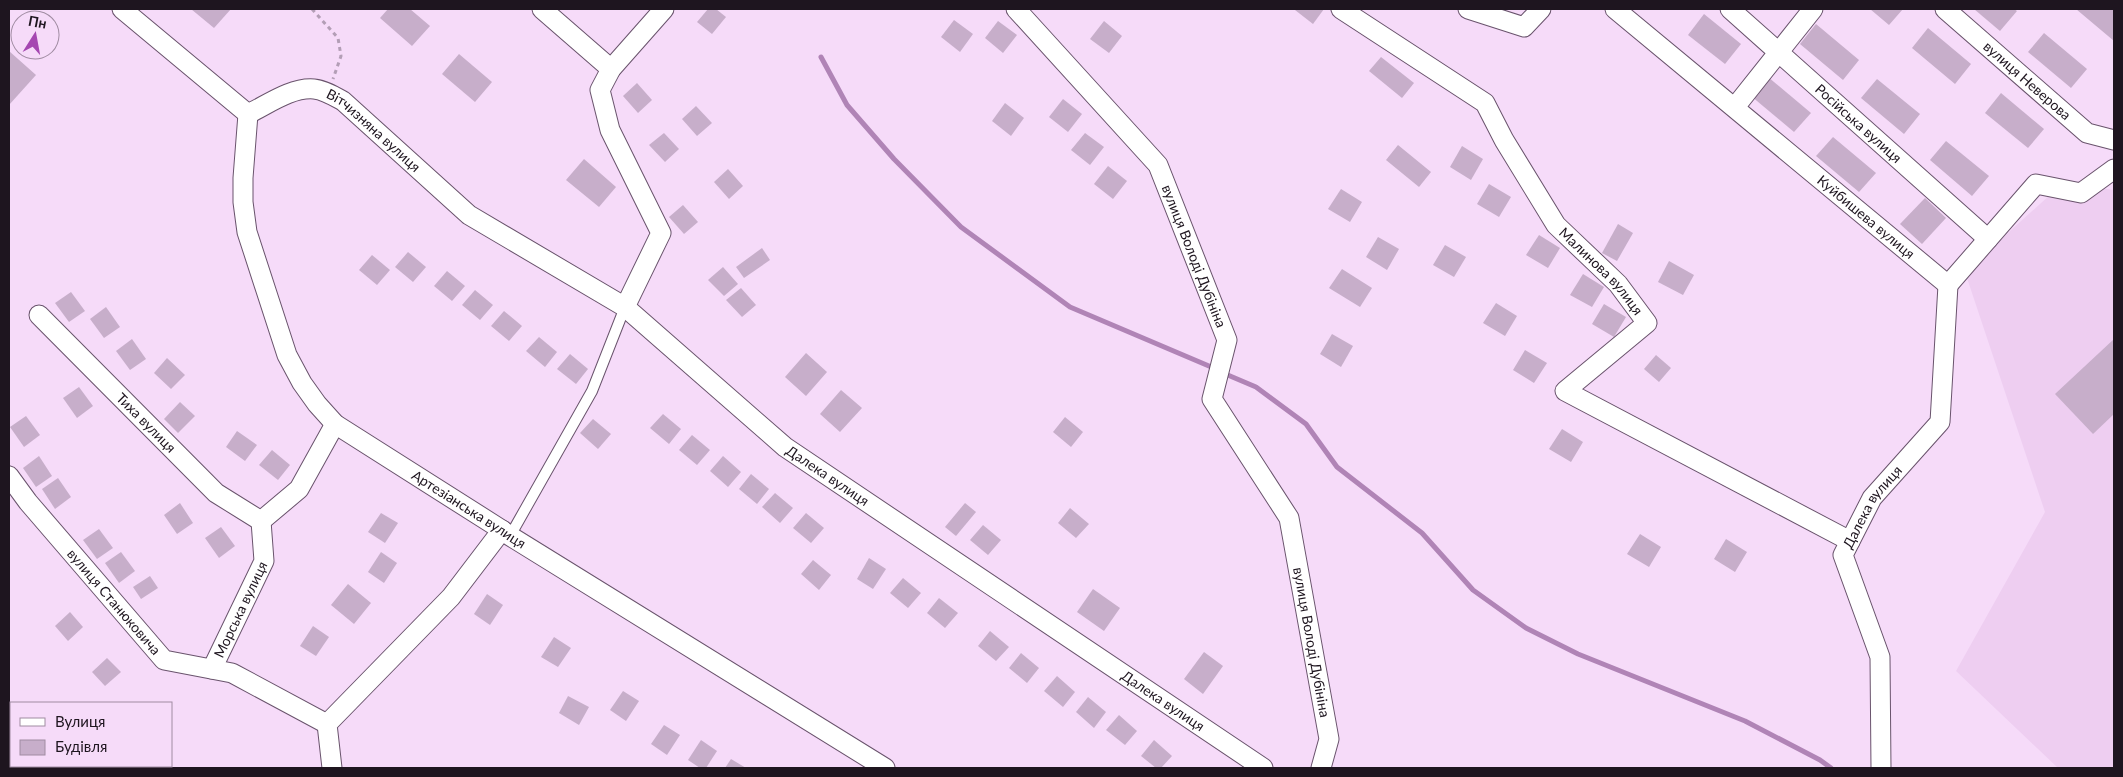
<svg xmlns="http://www.w3.org/2000/svg" width="2123" height="777" viewBox="0 0 2123 777" font-family="Lato,sans-serif">
<style>
.built{fill:#eecef1}
.lines{fill:none;stroke-linecap:round;stroke-linejoin:round}
.stream{stroke:#b084b6;stroke-width:5}
.building{fill:#c7aeca}
.lane-casing{stroke:#69536c;stroke-width:12}
.street-casing{stroke:#69536c;stroke-width:21}
.path{stroke:#b39eb6;stroke-width:3;stroke-dasharray:4 4;stroke-linecap:butt}
.lane{stroke:#fff;stroke-width:10}
.street{stroke:#fff;stroke-width:19}
.labels{text-anchor:middle;stroke-width:4;stroke-linejoin:round;paint-order:stroke}
.street-label{font-size:14px;fill:#1e151f;stroke:#f6dbf9}
</style>
<rect width="100%" height="100%" fill="#f6dbf9"/>
<polygon class="built" points="2063,183 2114,190 2114,768 2058,768 1956,671 2045,512 1965,272"/>
<g class="lines">
<g class="stream">
<polyline points="821,57 847,105 894,159 961,227 1070,307 1216,369"/>
<polyline points="1223,373 1256,387 1306,424 1337,467 1422,533 1473,590 1526,628 1578,654 1745,721 1820,760 1831,768"/>
</g>
</g>
<g class="building">
<polygon points="191,9 231,9 214,28"/>
<polygon points="388,9 410,9 430,26 412,46 380,18"/>
<polygon points="708,9 716,9 726,17 712,34 697,22"/>
<polygon points="1296,9 1324,9 1313,24 1295,10"/>
<polygon points="1870,9 1903,9 1889,25"/>
<polygon points="1974,9 2014,9 2017,11 2000,31"/>
<polygon points="2076,9 2114,9 2114,41"/>
<polygon points="1704,14 1741,44 1725,64 1688,35"/>
<polygon points="954,20 973,34 960,52 941,37"/>
<polygon points="998,21 1017,35 1003,53 985,38"/>
<polygon points="1104,21 1122,36 1109,53 1090,39"/>
<polygon points="1816,24 1859,60 1843,80 1800,44"/>
<polygon points="1928,28 1971,64 1955,84 1912,48"/>
<polygon points="2044,33 2087,69 2071,88 2028,52"/>
<polygon points="9,51 36,75 9,105"/>
<polygon points="459,54 492,82 475,102 442,74"/>
<polygon points="1381,57 1414,83 1402,98 1369,71"/>
<polygon points="1768,77 1811,113 1794,132 1751,96"/>
<polygon points="1877,79 1920,114 1904,134 1861,98"/>
<polygon points="637,83 652,100 638,113 623,96"/>
<polygon points="2001,93 2044,129 2028,148 1985,113"/>
<polygon points="1063,99 1082,114 1068,132 1049,117"/>
<polygon points="1005,103 1024,118 1011,136 992,121"/>
<polygon points="696,106 712,123 697,136 682,119"/>
<polygon points="664,133 679,149 665,162 649,145"/>
<polygon points="1085,133 1104,147 1090,165 1071,150"/>
<polygon points="1833,137 1876,173 1859,192 1816,156"/>
<polygon points="1946,141 1989,176 1972,196 1930,160"/>
<polygon points="1398,145 1431,172 1419,187 1386,160"/>
<polygon points="1462,146 1483,159 1471,180 1450,167"/>
<polygon points="584,159 616,187 599,207 566,180"/>
<polygon points="1108,166 1127,181 1113,199 1094,184"/>
<polygon points="728,169 743,186 729,199 714,182"/>
<polygon points="1489,184 1511,197 1499,217 1477,204"/>
<polygon points="1341,189 1362,202 1350,222 1328,209"/>
<polygon points="1925,198 1946,218 1922,244 1900,224"/>
<polygon points="683,205 698,222 684,234 669,217"/>
<polygon points="1618,224 1633,233 1617,261 1602,253"/>
<polygon points="1539,235 1560,248 1548,268 1526,255"/>
<polygon points="1378,237 1399,249 1387,270 1366,257"/>
<polygon points="1445,245 1466,257 1454,277 1433,265"/>
<polygon points="762,248 770,260 744,278 736,267"/>
<polygon points="408,252 426,267 413,282 395,267"/>
<polygon points="372,255 390,270 377,285 359,270"/>
<polygon points="1669,261 1694,275 1683,295 1658,282"/>
<polygon points="723,267 738,284 724,296 708,280"/>
<polygon points="1342,269 1372,288 1360,307 1329,288"/>
<polygon points="447,271 465,286 452,301 434,286"/>
<polygon points="1583,274 1604,287 1592,307 1570,295"/>
<polygon points="741,288 756,305 742,317 726,300"/>
<polygon points="475,290 493,305 480,320 462,305"/>
<polygon points="71,292 85,311 69,322 55,303"/>
<polygon points="1496,303 1517,316 1505,336 1483,323"/>
<polygon points="1604,304 1626,317 1614,337 1592,324"/>
<polygon points="106,307 120,327 104,338 90,319"/>
<polygon points="504,311 522,326 509,341 491,326"/>
<polygon points="1332,334 1353,346 1341,367 1320,354"/>
<polygon points="539,337 557,352 545,367 526,351"/>
<polygon points="132,339 146,359 130,370 116,351"/>
<polygon points="2114,339 2114,414 2093,434 2055,394"/>
<polygon points="1525,350 1547,363 1534,383 1513,370"/>
<polygon points="806,353 827,372 806,396 785,377"/>
<polygon points="570,354 588,369 576,384 557,369"/>
<polygon points="1656,355 1671,368 1659,382 1644,369"/>
<polygon points="167,358 185,375 171,389 154,373"/>
<polygon points="79,387 93,406 77,418 63,398"/>
<polygon points="841,390 862,408 840,432 820,414"/>
<polygon points="180,402 195,416 178,433 164,419"/>
<polygon points="663,414 681,429 669,444 650,428"/>
<polygon points="26,416 40,435 24,447 10,427"/>
<polygon points="1065,417 1083,432 1071,447 1053,432"/>
<polygon points="593,419 611,434 598,449 580,433"/>
<polygon points="1562,429 1583,442 1571,462 1549,449"/>
<polygon points="237,431 257,445 245,461 226,447"/>
<polygon points="692,435 710,450 697,465 679,450"/>
<polygon points="272,450 290,465 278,480 259,465"/>
<polygon points="39,456 52,476 36,487 23,468"/>
<polygon points="723,456 741,472 728,487 710,471"/>
<polygon points="751,474 769,489 757,504 739,489"/>
<polygon points="58,478 71,497 55,509 42,489"/>
<polygon points="775,493 793,508 780,523 762,507"/>
<polygon points="180,503 193,523 177,534 164,515"/>
<polygon points="965,503 976,512 956,536 945,527"/>
<polygon points="1070,508 1089,524 1076,538 1058,523"/>
<polygon points="381,513 398,523 385,543 368,532"/>
<polygon points="806,513 824,528 811,543 793,528"/>
<polygon points="983,525 1001,540 988,555 970,540"/>
<polygon points="221,527 235,546 219,558 205,538"/>
<polygon points="99,529 113,548 97,559 83,540"/>
<polygon points="1640,534 1661,547 1649,567 1627,554"/>
<polygon points="1726,539 1747,552 1735,572 1714,559"/>
<polygon points="121,552 135,571 119,583 105,563"/>
<polygon points="381,552 397,563 384,583 368,572"/>
<polygon points="869,558 886,569 873,589 857,579"/>
<polygon points="813,560 831,575 819,590 801,574"/>
<polygon points="150,576 158,588 141,599 133,587"/>
<polygon points="903,578 921,593 908,608 890,593"/>
<polygon points="348,584 371,603 354,624 331,605"/>
<polygon points="1093,589 1120,608 1104,631 1077,612"/>
<polygon points="487,594 503,605 490,625 474,614"/>
<polygon points="939,598 958,613 945,628 927,613"/>
<polygon points="70,612 83,627 68,641 55,626"/>
<polygon points="313,626 329,637 316,656 300,646"/>
<polygon points="990,631 1009,647 996,661 978,646"/>
<polygon points="554,637 571,648 558,667 541,657"/>
<polygon points="1204,652 1223,666 1203,694 1184,679"/>
<polygon points="1021,653 1039,668 1027,683 1009,668"/>
<polygon points="107,658 121,672 105,686 92,672"/>
<polygon points="1057,676 1075,692 1063,707 1044,691"/>
<polygon points="623,691 639,701 626,721 610,710"/>
<polygon points="568,696 589,707 579,725 559,713"/>
<polygon points="1088,697 1106,712 1094,728 1076,712"/>
<polygon points="1119,715 1137,731 1125,745 1106,730"/>
<polygon points="664,725 680,735 667,755 651,744"/>
<polygon points="701,740 717,751 706,768 700,768 688,760"/>
<polygon points="1154,740 1172,756 1161,768 1156,768 1141,756"/>
<polygon points="731,759 746,768 725,768"/>
</g>
<g class="lines">
<g class="lane-casing">
<polyline id="lane" points="510,536 592,391 625,307"/>
</g>
<g class="street-casing">
<g id="street">
<polyline points="122,9 248,114"/>
<polyline points="542,9 611,69"/>
<path id="s1" d="M1016,9l142,156 69,175 -15,59 77,119 40,221 -8,29"/>
<path id="s2" d="M1341,9l144,94 19,37 52,85 62,59 29,39 -82,68 285,150"/>
<polyline points="1468,9 1524,27 1541,9"/>
<path id="s3" d="M1615,9l333,276 88,-101 45,9 33,-24"/>
<path id="s4" d="M1730,9l258,230"/>
<path id="s5" d="M1945,9l142,124 27,7"/>
<polyline points="1735,107 1813,9"/>
<path id="s6" d="M248,114c19,-9 43,-27 66,-25 10,1 20,7 29,12l126,114 156,92 160,140 478,321"/>
<path id="s7" d="M248,114l-5,64v24l4,30 40,123 15,28 15,21 18,20 167,106 8,6 375,232"/>
<polyline points="625,307 661,233 610,130 600,90 611,69 664,9"/>
<path id="s8" d="M39,315l177,178 45,28"/>
<path id="s9" d="M9,476l19,26 136,158 68,13 95,51"/>
<polyline points="261,521 299,489 335,424"/>
<path id="s10" d="M212,669l52,-108 -3,-40"/>
<polyline points="332,768 327,724 451,597 502,530"/>
<path id="s11" d="M1881,768l-1,-111 -37,-102 29,-57 68,-76 8,-137"/>
</g>
</g>
<polyline class="path" points="312,9 338,38 341,56 333,79"/>
<use href="#lane" class="lane"/>
<use href="#street" class="street"/>
</g>
<g class="labels">
<g class="street-label">
<text dy="5" stroke="none"><textPath href="#s5" startOffset="109">вулиця Неверова</textPath></text>
<text dy="5" stroke="none"><textPath href="#s4" startOffset="172">Російська вулиця</textPath></text>
<text dy="5" stroke="none"><textPath href="#s6" startOffset="145">Вітчизняна вулиця</textPath></text>
<text dy="5" stroke="none"><textPath href="#s3" startOffset="326">Куйбишева вулиця</textPath></text>
<text dy="5" stroke="none"><textPath href="#s1" startOffset="309">вулиця Володі Дубініна</textPath></text>
<text dy="5" stroke="none"><textPath href="#s2" startOffset="378">Малинова вулиця</textPath></text>
<text dy="5" stroke="none"><textPath href="#s8" startOffset="152">Тиха вулиця</textPath></text>
<text dy="5" stroke="none"><textPath href="#s6" startOffset="718">Далека вулиця</textPath></text>
<text dy="5" stroke="none"><textPath href="#s11" startOffset="276">Далека вулиця</textPath></text>
<text dy="5" stroke="none"><textPath href="#s7" startOffset="491">Артезіанська вулиця</textPath></text>
<text dy="5" stroke="none"><textPath href="#s9" startOffset="164">вулиця Станюковича</textPath></text>
<text dy="5" stroke="none"><textPath href="#s10" startOffset="66">Морська вулиця</textPath></text>
<text dy="5" stroke="none"><textPath href="#s1" startOffset="728">вулиця Володі Дубініна</textPath></text>
<text dy="5" stroke="none"><textPath href="#s6" startOffset="1122">Далека вулиця</textPath></text>
</g>
</g>
<rect width="2123" height="777" fill="none" stroke="#1e151f" stroke-width="20"/>
<rect x="10" y="702" width="162" height="65" fill="#f6dbf9" stroke="#a08ca2"/>
<rect x="20" y="718" width="25" height="8" fill="#ffffff" stroke="#a08ca2"/>
<text x="55" y="727" font-size="15" fill="#1e151f">Вулиця</text>
<rect x="20" y="740" width="25" height="15" fill="#c7aeca" stroke="#a08ca2"/>
<text x="55" y="752" font-size="15" fill="#1e151f">Будівля</text>
<g transform="translate(35 35) rotate(11)"><circle r="24" fill="#f6dbf9" stroke="#a08ca2"/>
<path d="M0-4L9 19L0 12L-9 19Z" fill="#a547b1"/>
<text y="-8" font-size="14" font-weight="bold" text-anchor="middle" fill="#1e151f">Пн</text>
</g>
</svg>
